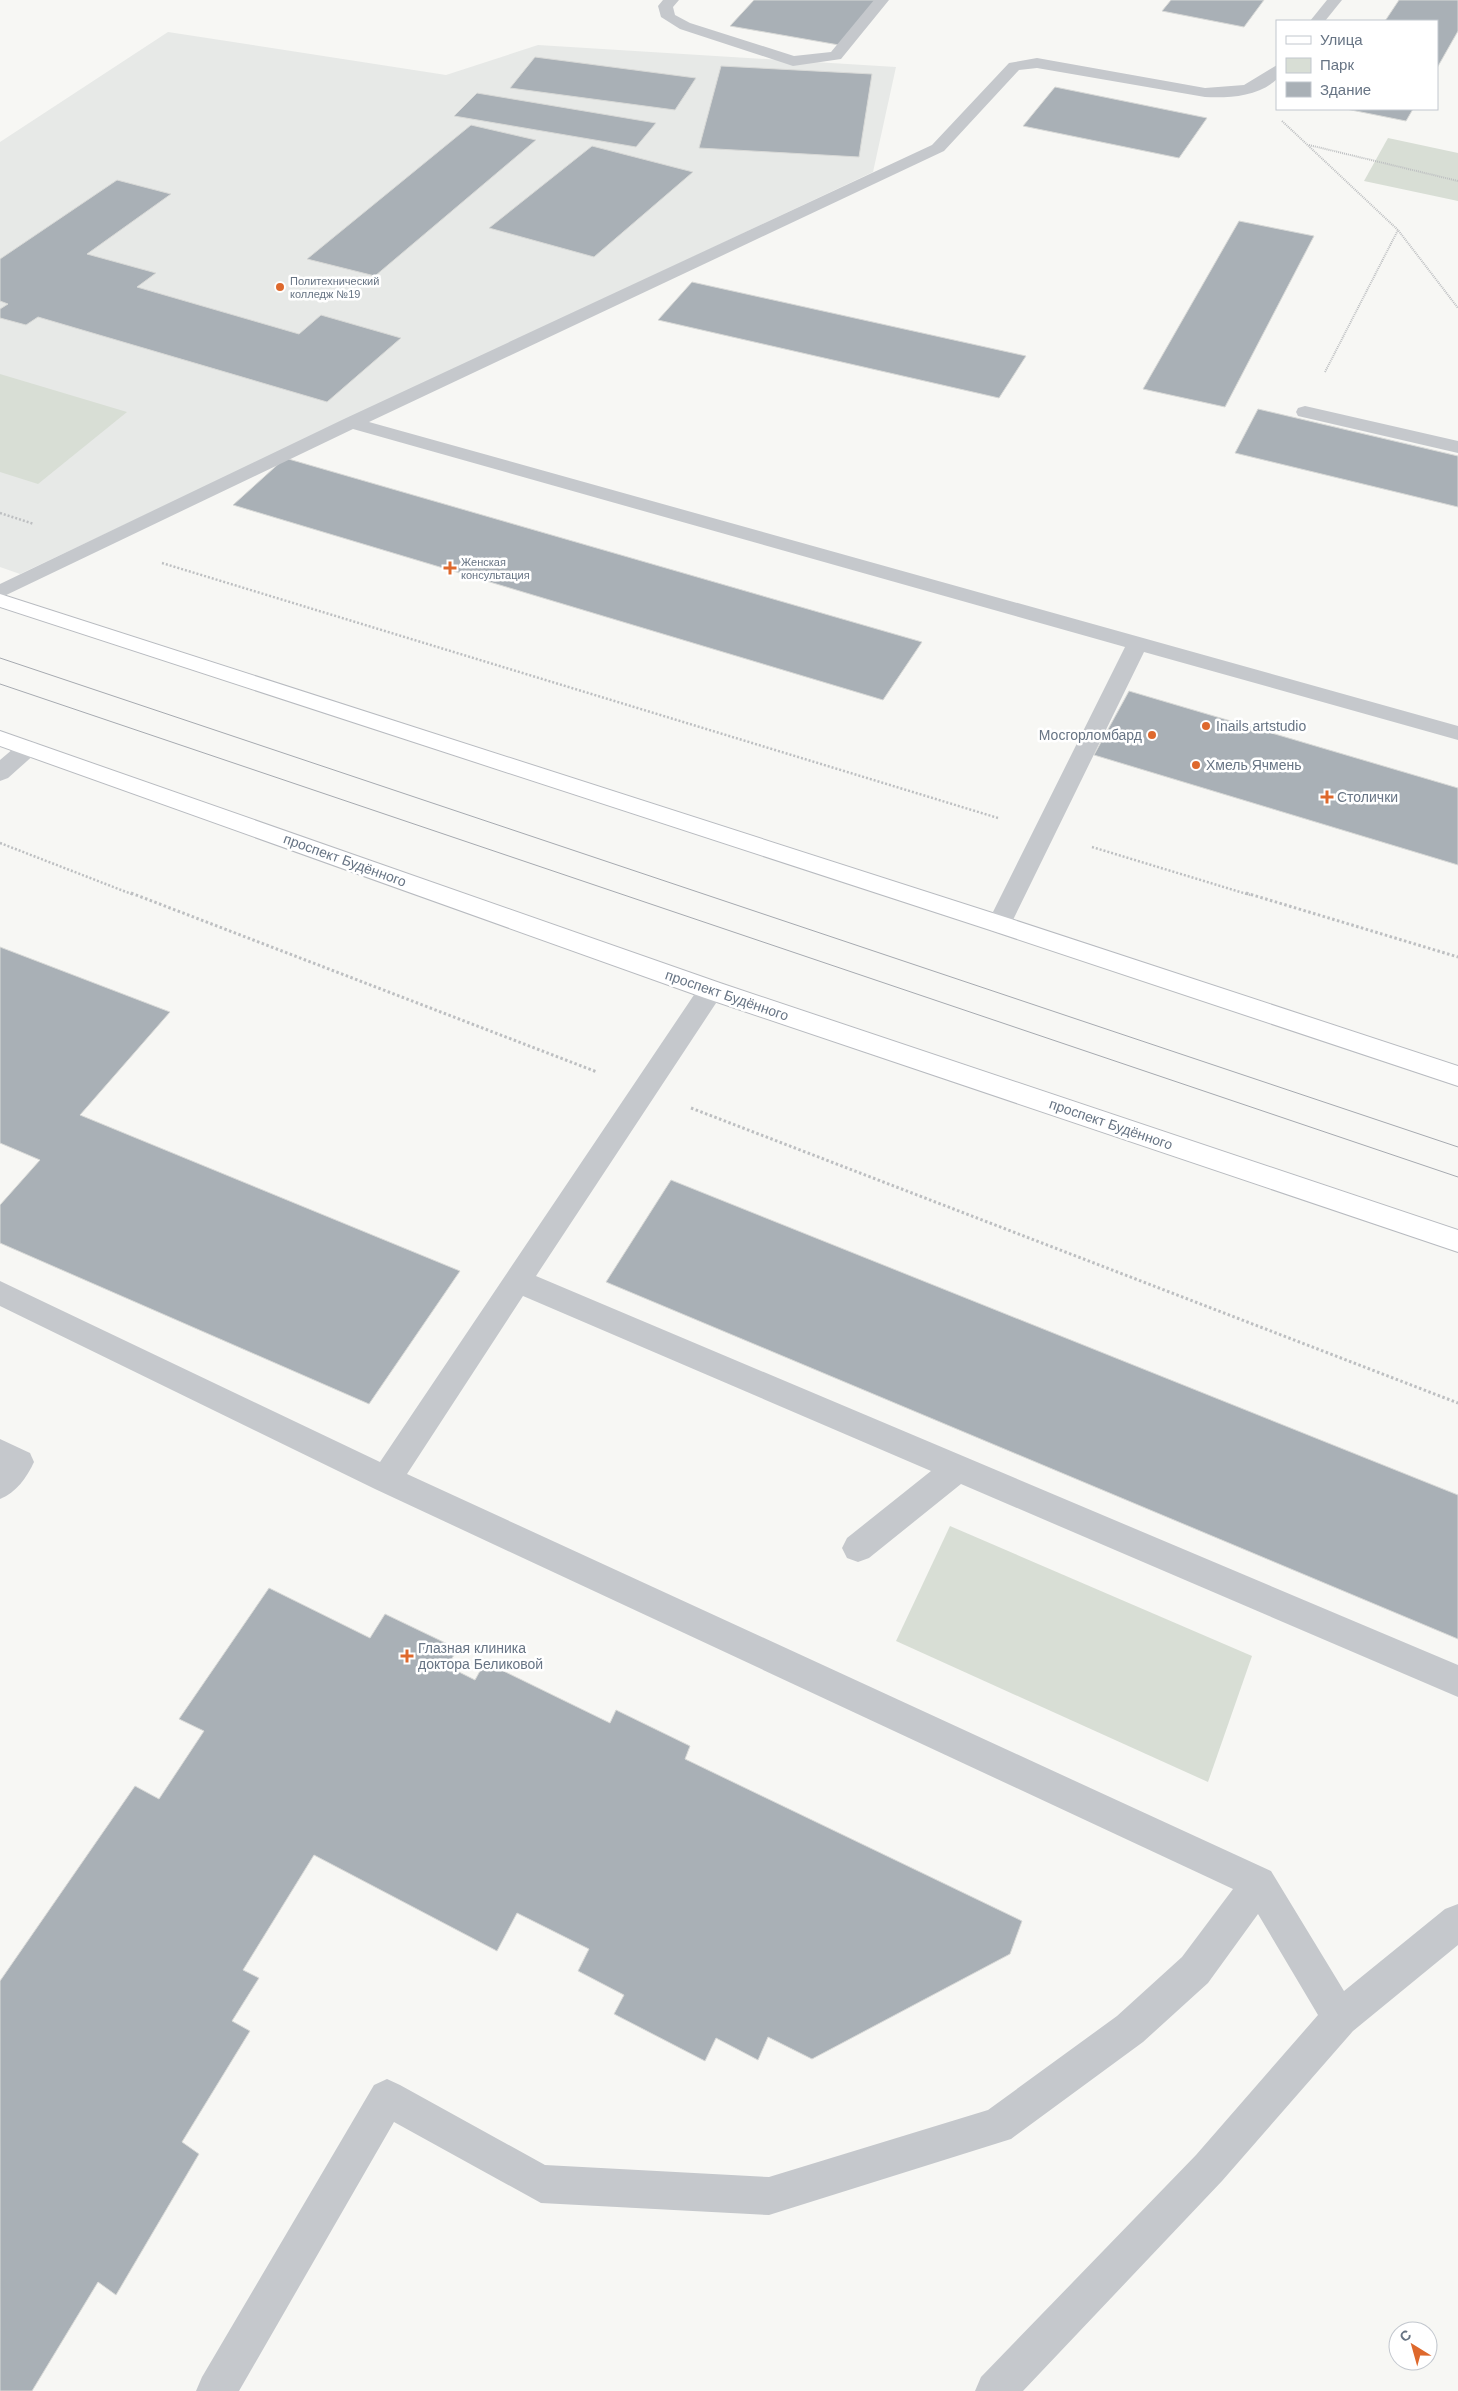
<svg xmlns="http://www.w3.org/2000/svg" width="1458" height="2391" viewBox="0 0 1458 2391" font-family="Helvetica,sans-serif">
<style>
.built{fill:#e7e9e7}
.green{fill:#d8ded5}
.building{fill:#a9b0b6;stroke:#d8d9d7}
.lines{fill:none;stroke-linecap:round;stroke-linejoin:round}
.secondary-casing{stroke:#b8bbc0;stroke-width:2}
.path-far2{stroke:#bdbfc1;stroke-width:2;stroke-dasharray:1 1;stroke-linecap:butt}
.path-far1{stroke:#bdbfc1;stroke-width:2.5;stroke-dasharray:2 2;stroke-linecap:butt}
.path{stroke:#bdbfc1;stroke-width:3;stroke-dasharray:2.5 2.5;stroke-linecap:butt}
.lane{fill:#c5c8cc;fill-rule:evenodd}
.secondary{fill:#fff;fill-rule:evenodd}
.tram{stroke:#a6aab0;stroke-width:1}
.poi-dot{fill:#de692d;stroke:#fff;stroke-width:2}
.labels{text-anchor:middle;stroke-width:5;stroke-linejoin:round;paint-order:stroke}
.far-poi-label{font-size:11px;fill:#677484;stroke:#fff;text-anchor:start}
.poi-label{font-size:14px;fill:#677484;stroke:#fff;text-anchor:start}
.street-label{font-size:14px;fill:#677484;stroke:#fff}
</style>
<rect width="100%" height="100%" fill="#f7f7f4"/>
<polygon class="built" points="168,32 446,75 538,45 896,67 873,172 20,574 0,567 0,142"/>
<g class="green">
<polygon points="1388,138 1458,153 1458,201 1364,181"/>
<polygon points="0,374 127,412 38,484 0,472"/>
<polygon points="950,1526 1252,1656 1208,1782 896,1641"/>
</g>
<g class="building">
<polygon points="754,0 878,0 839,45 730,26"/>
<polygon points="1171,0 1264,0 1244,27 1162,11"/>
<polygon points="1399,0 1458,0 1458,31 1437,68 1437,21 1385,21"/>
<polygon points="535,57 696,78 675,110 510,88"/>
<polygon points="721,66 872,74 859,157 699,148"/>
<polygon points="1055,87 1207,118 1179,158 1023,126"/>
<polygon points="477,93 656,123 636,147 454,116"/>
<polygon points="1346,109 1413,109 1406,121"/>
<polygon points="471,125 536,140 375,276 307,259"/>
<polygon points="592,146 693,172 594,257 489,228"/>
<polygon points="117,180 171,194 87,254 156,273 137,287 299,334 321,315 401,338 327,402 38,317 26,325 0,318 0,309 8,304 0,301 0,259"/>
<polygon points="1239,221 1314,236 1225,407 1143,389"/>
<polygon points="692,282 1026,356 999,398 658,320"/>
<polygon points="1258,409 1458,456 1458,507 1235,453"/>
<polygon points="285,458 922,642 883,700 233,505"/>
<polygon points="1129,691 1458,788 1458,865 1094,755"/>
<polygon points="0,947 170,1012 80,1115 460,1271 369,1404 0,1243 0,1205 40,1160 0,1143"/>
<polygon points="671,1180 1458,1495 1458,1639 606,1282"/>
<polygon points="269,1588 370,1638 385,1614 458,1649 447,1666 475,1680 485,1662 610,1723 616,1710 690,1746 685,1759 1022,1921 1010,1954 812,2059 768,2037 758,2060 716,2038 705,2061 614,2014 624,1995 578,1971 589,1949 517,1913 497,1951 314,1855 243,1970 259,1978 232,2021 250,2031 182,2142 199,2154 116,2295 98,2282 32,2391 0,2391 0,1981 135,1786 159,1799 204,1731 179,1719"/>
</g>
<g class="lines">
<g class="secondary-casing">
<g id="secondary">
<polygon points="0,594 1008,918 1458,1066 1458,1086 990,930 0,607"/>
<polygon points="0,731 720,983 1458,1230 1458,1252 702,997 0,746"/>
</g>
</g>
<g class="path-far2">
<polyline points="1282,121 1398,230 1458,308"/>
<polyline points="1309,145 1458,181"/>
<polyline points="1325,372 1398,230"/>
</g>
<g class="path-far1">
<polyline points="0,513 34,524"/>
<polyline points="162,563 998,818"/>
<polyline points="0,843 134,895"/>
<polyline points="1092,847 1250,895"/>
</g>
<g class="path">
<polyline points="131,893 597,1072"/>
<polyline points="1246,893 1458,957"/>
<polyline points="691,1108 1458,1403"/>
</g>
<g class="lane">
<polygon points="663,0 679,0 673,7 675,15 690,23 794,56 831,52 874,0 889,0 841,59 793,66 680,29 661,17 658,6"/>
<polygon points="1327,0 1342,0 1325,21 1310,21"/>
<path d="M1037,58l168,30 39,-3 33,-20v14c-19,18 -48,19 -72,18l-168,-29 -18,2 -75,81 -575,271 1089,304v14l-314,-88 -133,272 -3,6 -9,3 -9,-3 -3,-6 138,-277 -772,-218 -353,169v-14l344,-165 588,-274 77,-82z"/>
<polygon points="1305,406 1458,441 1458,453 1298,416 1296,412 1298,408"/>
<polygon points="28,741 36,743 39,748 36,753 8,778 0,781 0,760 20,743"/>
<polygon points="711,981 720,983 724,990 720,997 536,1276 1458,1665 1458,1697 961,1484 869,1558 858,1562 847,1558 842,1548 847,1538 931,1471 523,1296 407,1474 1271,1871 1344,1991 1445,1909 1458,1904 1458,1945 1353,2031 1222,2181 1023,2391 975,2391 981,2377 1196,2155 1318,2015 1258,1914 1208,1983 1143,2042 1011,2139 769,2215 541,2203 394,2122 239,2391 196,2391 202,2377 374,2085 387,2079 400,2085 545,2165 769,2177 988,2110 1117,2016 1182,1957 1233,1889 375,1489 0,1306 0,1281 380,1462 702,983"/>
<path d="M0,1439l30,14 4,9c-7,15 -18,31 -34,37z"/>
</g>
<use href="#secondary" class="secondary"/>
<g class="tram">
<polyline points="0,658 1458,1147"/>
<polyline points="0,684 1458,1177"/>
</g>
</g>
<g class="poi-dot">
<circle cx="280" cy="287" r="5"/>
<path d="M447.5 560.5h5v5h5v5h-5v5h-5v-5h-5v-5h5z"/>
<circle cx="1206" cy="726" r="5"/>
<circle cx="1152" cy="735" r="5"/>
<circle cx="1196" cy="765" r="5"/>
<path d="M1324.5 789.5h5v5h5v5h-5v5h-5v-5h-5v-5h5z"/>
<path d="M404.5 1648.5h5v5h5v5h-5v5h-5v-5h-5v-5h5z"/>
</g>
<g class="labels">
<g class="far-poi-label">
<text x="290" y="285">Политехнический<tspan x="290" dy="13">колледж №19</tspan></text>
<text x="461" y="566">Женская<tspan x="461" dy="13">консультация</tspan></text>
</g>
<g class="poi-label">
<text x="1216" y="731">Inails artstudio</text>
<text x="1142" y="740" text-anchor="end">Мосгорломбард</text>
<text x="1206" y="770">Хмель Ячмень</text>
<text x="1337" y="802">Столички</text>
<text x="418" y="1653">Глазная клиника<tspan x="418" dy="16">доктора Беликовой</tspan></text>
</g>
<g class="street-label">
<text transform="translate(345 860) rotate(20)" y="5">проспект Будённого</text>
<text transform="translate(727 995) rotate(19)" y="5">проспект Будённого</text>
<text transform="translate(1111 1124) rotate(19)" y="5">проспект Будённого</text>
</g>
</g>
<rect x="1276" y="20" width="162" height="90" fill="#ffffff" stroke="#c2c7ce"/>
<rect x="1286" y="36" width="25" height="8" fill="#ffffff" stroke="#c2c7ce"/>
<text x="1320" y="45" font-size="15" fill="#677484">Улица</text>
<rect x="1286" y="58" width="25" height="15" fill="#d8ded5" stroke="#c2c7ce"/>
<text x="1320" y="70" font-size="15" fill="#677484">Парк</text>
<rect x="1286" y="82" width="25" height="15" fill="#a9b0b6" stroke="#c2c7ce"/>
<text x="1320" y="95" font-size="15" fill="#677484">Здание</text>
<g transform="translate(1413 2346) rotate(323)"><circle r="24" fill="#ffffff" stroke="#c2c7ce"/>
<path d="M0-4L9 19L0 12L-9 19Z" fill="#de692d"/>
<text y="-8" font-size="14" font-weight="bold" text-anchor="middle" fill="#677484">С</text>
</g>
</svg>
